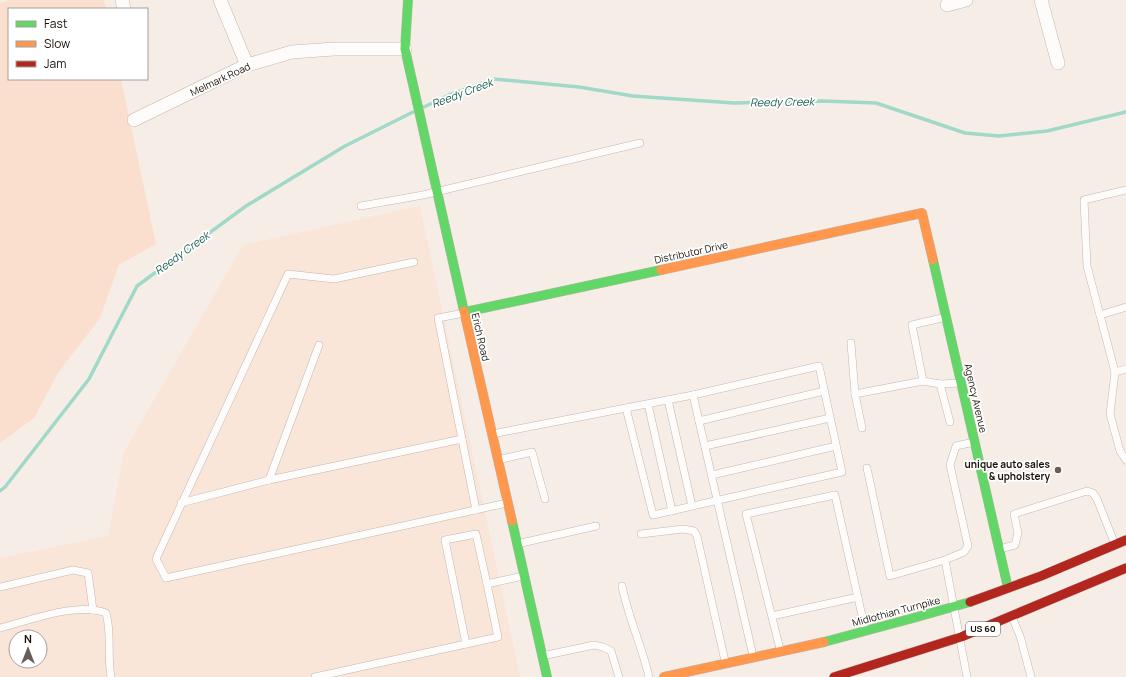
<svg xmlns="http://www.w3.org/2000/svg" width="1126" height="677" viewBox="0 0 1126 677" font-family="Manrope,sans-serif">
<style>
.built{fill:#fae5d9;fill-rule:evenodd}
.green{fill:#fbdfce}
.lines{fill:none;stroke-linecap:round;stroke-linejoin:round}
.stream{stroke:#a0d9c8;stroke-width:3.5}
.lane-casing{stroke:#c0b7b1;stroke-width:8}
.street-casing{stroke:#c0b7b1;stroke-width:14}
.fast-casing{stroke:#c0b7b1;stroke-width:10}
.slow-casing{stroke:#c0b7b1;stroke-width:10}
.jam-casing{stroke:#c0b7b1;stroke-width:10}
.lane{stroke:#fefcfb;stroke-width:7}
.street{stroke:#fefcfb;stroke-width:13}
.fast{stroke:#63d668;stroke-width:9}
.slow{stroke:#ff974d;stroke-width:9}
.jam{stroke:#b3261e;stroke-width:9}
.poi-dot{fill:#675e58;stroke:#fff;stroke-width:1.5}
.labels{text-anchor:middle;stroke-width:3.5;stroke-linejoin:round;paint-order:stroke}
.shield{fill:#fff;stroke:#5f5854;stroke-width:1}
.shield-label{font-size:9px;font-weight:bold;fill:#1a110b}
.street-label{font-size:10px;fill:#1a110b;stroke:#fff}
.poi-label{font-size:10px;font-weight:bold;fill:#1a110b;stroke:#fff;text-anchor:end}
.water-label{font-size:11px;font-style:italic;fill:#165d4e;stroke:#fff}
</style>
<rect width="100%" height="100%" fill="#f7ede7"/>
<path class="built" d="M420,206l100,471h-520v-119l108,-22 16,-84 119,-207zM16,637h24v24h-24z"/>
<polygon class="green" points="10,0 104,0 106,9 9,9 9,79 121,79 156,244 119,265 100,318 58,373 34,418 0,443 0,3"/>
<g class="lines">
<g class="stream">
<polyline points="424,107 449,95 494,79 579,87 633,96 734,103 823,101 876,103 965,133 999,136 1047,131 1126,112"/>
<polyline points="0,491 5,487 89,379 137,286 246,206 345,146 413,112"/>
</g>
<g class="lane-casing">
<g id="lane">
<polyline points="361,206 423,195 640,143"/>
<polyline points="414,262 334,279 288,274 156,559 166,578 507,503"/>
<polyline points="464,313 438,318 476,510"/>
<polyline points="1100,315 1126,307"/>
<polyline points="946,317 912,325 923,381 940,384 960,383"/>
<polyline points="851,343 855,394 923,381"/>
<polyline points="1126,369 1115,372 1110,414 1120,451 1126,460"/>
<polyline points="1115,372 1087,266 1084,200 1126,190"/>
<polyline points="940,384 950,422"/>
<polyline points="855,394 862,428"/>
<polyline points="668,400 692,506"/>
<polyline points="648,404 672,511"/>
<polyline points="626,408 653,515 842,472 819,366 693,395"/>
<polyline points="699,421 824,391"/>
<polyline points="492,434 693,395 753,656"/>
<polyline points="705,446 830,418"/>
<polyline points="498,460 532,452 545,499"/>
<polyline points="867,468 890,576 945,560"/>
<polyline points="712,475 836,446"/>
<polyline points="269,480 462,439"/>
<polyline points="181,503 269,480 319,345"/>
<polyline points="641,534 683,529 694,531 697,536 725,661"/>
<polyline points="517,544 596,526"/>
<polyline points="999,549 1015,545 1018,533 1014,514 1087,491 1093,493 1097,499 1114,542"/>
<path d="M622,586c6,31 20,60 27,91"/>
<polyline points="0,587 73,570 88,573 93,610"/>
<polyline points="772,616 858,597"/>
<polyline points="1012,617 1020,636 1031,677"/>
<path d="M0,628c32,-8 75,-26 106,-15 6,21 1,42 5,64"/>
<polyline points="466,644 445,540 476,534 487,584 523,576"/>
<polyline points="780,649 746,514 835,495 865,629"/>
<polyline points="542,656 594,645 603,647 611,651 619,677"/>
<polyline points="315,677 498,637 487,584"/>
<polyline points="967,677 945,560 964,552 968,546 950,465 956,446 974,442"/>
</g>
</g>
<g class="street-casing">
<g id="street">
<polyline points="122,0 124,9"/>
<polyline points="220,0 247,65"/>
<polyline points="1041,0 1058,63"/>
<polyline points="947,5 966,0"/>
<polyline points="134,120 247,65 292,52 334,49 405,49"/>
</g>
</g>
<g class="fast-casing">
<g id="fast">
<polyline points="408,0 405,49 464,311"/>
<polyline points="933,260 1008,588"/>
<polyline points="465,312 661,270"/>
<polyline points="512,521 547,677"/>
<polyline points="824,642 917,617 970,602"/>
</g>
</g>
<g class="slow-casing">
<g id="slow">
<polyline points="661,270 922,213 933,260"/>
<polyline points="464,311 512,521"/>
<polyline points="664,677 824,642"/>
</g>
</g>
<g class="jam-casing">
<g id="jam">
<polyline points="970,602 1041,576 1126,540"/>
<polyline points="834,677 961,637 1126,568"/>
</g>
</g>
<use href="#lane" class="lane"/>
<use href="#street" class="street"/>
<use href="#fast" class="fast"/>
<use href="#slow" class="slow"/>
<use href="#jam" class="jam"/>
</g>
<circle class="poi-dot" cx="1058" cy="470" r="4"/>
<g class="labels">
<rect class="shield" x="966" y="622" width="34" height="14" rx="3"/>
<g class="shield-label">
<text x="983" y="632">US 60</text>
</g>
<g class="street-label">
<text transform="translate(220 79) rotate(-25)" y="4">Melmark Road</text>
<text transform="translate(691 252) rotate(-12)" y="4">Distributor Drive</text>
<text transform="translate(481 337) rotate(77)" y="4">Erich Road</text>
<text transform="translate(976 398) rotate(77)" y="4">Agency Avenue</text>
<text transform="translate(896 611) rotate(-15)" y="4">Midlothian Turnpike</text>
</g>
<g class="poi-label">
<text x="1050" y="468">unique auto sales<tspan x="1050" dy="12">&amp; upholstery</tspan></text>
</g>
<g class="water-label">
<text transform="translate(462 93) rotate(-21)" y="4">Reedy Creek</text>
<text transform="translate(782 102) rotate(-1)" y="4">Reedy Creek</text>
<text transform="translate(182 253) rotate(-36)" y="4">Reedy Creek</text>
</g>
</g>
<rect x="8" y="8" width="140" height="72" fill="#ffffff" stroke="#a3a09d"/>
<rect x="16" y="21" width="20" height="6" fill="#63d668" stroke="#a3a09d"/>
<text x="44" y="28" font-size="12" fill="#1a110b">Fast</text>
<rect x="16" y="41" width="20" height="6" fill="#ff974d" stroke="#a3a09d"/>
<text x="44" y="48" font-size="12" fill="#1a110b">Slow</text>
<rect x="16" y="61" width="20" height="6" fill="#b3261e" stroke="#a3a09d"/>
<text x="44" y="68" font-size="12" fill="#1a110b">Jam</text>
<g transform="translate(28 649)"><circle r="19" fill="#ffffff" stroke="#a3a09d"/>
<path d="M0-3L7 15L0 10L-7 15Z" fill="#675e58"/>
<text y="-6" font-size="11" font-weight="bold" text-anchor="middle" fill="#1a110b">N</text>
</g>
</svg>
